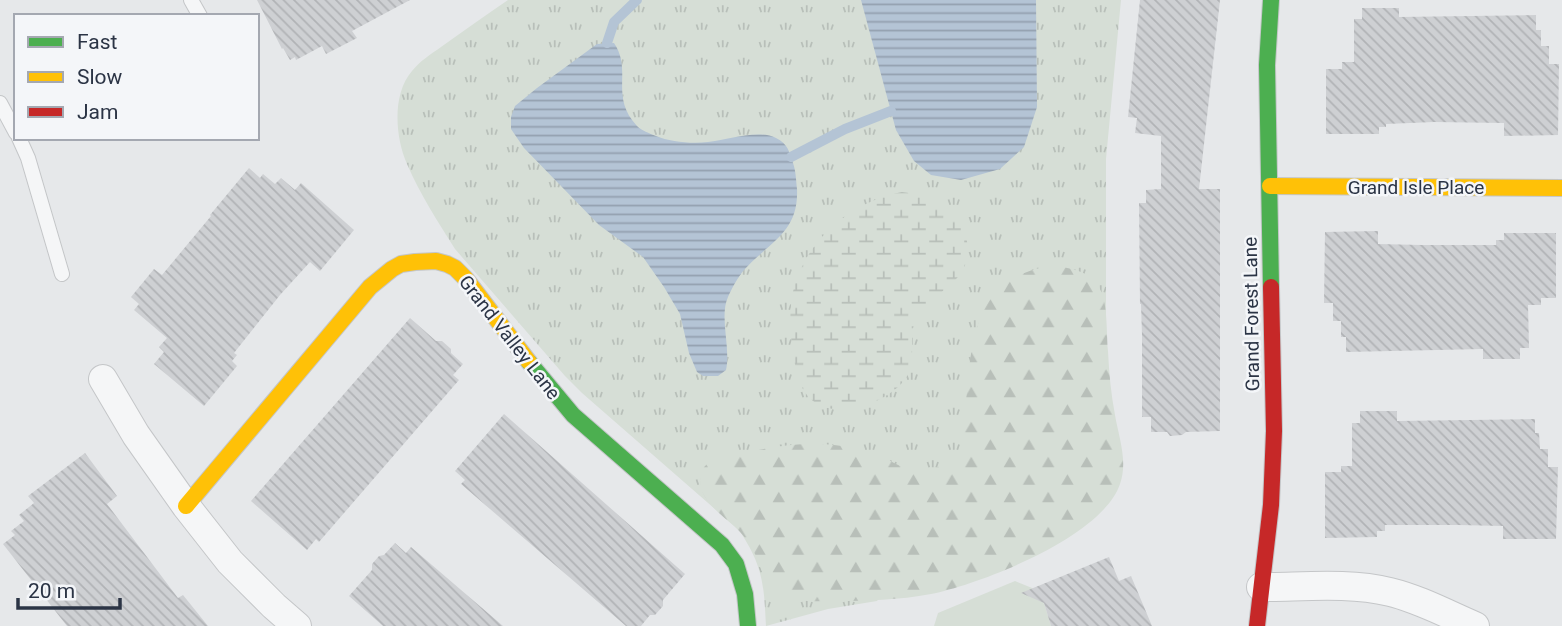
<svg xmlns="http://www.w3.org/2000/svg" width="1562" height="626" viewBox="0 0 1562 626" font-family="Roboto,sans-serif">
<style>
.grass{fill:url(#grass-tufts)}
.forest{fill:url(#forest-firs)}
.wetland{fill:url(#wetland-marsh)}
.pitch{fill:#d6ded6}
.water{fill:url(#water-rules)}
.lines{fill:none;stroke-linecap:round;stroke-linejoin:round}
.stream{stroke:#b4c4d5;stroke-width:10}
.building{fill:url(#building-back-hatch)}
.lane-casing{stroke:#c4c6c8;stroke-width:16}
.street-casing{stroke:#c4c6c8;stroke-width:30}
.fast-casing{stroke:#c4c6c8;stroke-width:18}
.slow-casing{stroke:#c4c6c8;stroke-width:18}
.jam-casing{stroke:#c4c6c8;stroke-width:18}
.lane{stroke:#f5f6f7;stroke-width:14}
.street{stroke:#f5f6f7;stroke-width:28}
.fast{stroke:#4caf50;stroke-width:16}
.slow{stroke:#ffc107;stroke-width:16}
.jam{stroke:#c62828;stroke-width:16}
.labels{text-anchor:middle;stroke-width:5;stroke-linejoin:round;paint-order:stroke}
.street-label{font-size:19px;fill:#2b3445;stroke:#f4f6f9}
</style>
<defs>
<pattern id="grass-tufts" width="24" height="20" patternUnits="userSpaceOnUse" patternTransform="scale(1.75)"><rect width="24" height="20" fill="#d6ded6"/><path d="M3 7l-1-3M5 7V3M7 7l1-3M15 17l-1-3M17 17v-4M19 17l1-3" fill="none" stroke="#b8bfb9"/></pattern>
<pattern id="forest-firs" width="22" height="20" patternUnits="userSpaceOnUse" patternTransform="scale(1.75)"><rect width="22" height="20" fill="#d6ded6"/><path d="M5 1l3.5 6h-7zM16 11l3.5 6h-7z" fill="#b8bfb9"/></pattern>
<pattern id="wetland-marsh" width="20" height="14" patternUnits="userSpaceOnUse" patternTransform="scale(1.75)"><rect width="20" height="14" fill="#d6ded6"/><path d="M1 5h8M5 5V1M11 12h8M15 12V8" fill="none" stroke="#b8bfb9"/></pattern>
<pattern id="water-rules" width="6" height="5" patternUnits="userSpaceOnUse" patternTransform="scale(1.75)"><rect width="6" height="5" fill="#b4c4d5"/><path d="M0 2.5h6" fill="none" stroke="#93a0af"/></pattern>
<pattern id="building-back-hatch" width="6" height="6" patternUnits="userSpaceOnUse" patternTransform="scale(1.75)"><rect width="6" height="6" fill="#ced0d3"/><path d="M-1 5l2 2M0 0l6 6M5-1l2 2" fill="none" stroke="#b1b3b6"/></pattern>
</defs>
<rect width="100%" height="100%" fill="#e6e8ea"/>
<path class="grass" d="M508,0h613l-15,159v155l-229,287 -49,8 -62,17c-2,-42 -3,-60 -27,-96l-157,-137 -17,-17 -110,-127c-17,-27 -35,-55 -48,-85 -12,-27 -15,-70 5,-93 8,-10 19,-17 29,-24 22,-16 44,-31 67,-47z"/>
<path class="forest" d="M1049,266c63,3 56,35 59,85 1,22 3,43 7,64 4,23 13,46 5,69 -18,53 -137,99 -189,110 -32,6 -64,7 -96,7 -17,0 -37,2 -53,-6 -16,-8 -20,-24 -26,-39 -5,-11 -13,-22 -22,-30 -15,-13 -43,-33 -31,-57 7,-12 27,-14 39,-16 26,-5 53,-10 79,-9 20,1 40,5 58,11 8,3 15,9 24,12 15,5 39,3 51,-9 3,-3 5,-8 8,-13 2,-22 4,-44 6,-66 6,-58 16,-101 81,-113z"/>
<path class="wetland" d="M902,192c14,2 29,5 41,13 23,16 35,50 14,73 -12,14 -33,24 -41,41 -7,15 -2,32 -5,48 -7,29 -62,51 -89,39 -20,-8 -25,-28 -28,-48 -4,-22 -6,-52 1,-74 15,-48 59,-83 107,-92z"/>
<polygon class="pitch" points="1015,581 1037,590 1044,603 1051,626 934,626 938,613"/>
<g class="water">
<polygon points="861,0 1036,0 1037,107 1024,147 1000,169 961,180 931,175 914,161 896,130"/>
<path d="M614,43c19,28 -5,53 23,83 5,5 12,7 19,10 14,6 36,8 52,6 19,-2 50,-13 68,-4 12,6 13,13 17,25 3,9 3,17 4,26 2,44 -28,53 -53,81 -6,7 -12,18 -16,27 -9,20 3,51 -2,73l-8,6h-15l-6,-4 -8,-19 -9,-39 -16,-27 -21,-30 -44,-32 -75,-77 -13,-19v-12l4,-11 22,-18 60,-44z"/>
</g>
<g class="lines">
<g class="stream">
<polyline points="607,43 614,22 637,0"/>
<polyline points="791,157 845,129 891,111"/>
</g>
</g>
<g class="building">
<polygon points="257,0 410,0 352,31 357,38 326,54 322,46 296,60 295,57 290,60 283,48 282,49"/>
<polygon points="1140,0 1220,0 1199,189 1220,189 1220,431 1186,432 1182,435 1170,436 1167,432 1151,432 1151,417 1142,417 1142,335 1141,304 1140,304 1139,203 1146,203 1146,190 1161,189 1161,136 1135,133 1137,118 1128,117"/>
<polygon points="1362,8 1399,8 1399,17 1536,15 1536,30 1541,30 1541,46 1549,46 1549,64 1559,64 1558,135 1504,136 1504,123 1434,122 1386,124 1386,127 1379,127 1379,134 1326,134 1326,69 1342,69 1342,62 1354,62 1354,19 1362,19"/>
<polygon points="249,168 260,178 263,174 275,184 281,178 295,190 301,183 354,230 320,271 310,262 280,295 234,353 237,355 232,361 237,366 204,406 154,364 164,352 159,347 167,338 134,310 139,304 131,297 154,269 162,275 211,216 210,215"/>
<polygon points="1378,231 1378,244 1422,245 1496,245 1496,240 1504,240 1504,233 1556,233 1556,298 1541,298 1541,305 1528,305 1529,348 1520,348 1520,359 1483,359 1483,349 1346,352 1346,337 1341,337 1341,321 1333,321 1333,303 1324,303 1325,232"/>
<polygon points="410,318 436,341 442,341 451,349 451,353 463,364 453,375 459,380 319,542 316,539 307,550 251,501"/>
<polygon points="1360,411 1397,411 1397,421 1535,419 1535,433 1539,433 1540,449 1548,449 1548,467 1558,467 1556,539 1503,539 1503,526 1458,525 1385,525 1385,531 1377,531 1377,537 1325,538 1325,472 1341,472 1341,466 1352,466 1352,423 1360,423"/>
<polygon points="504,414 685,574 663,600 663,606 655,615 650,615 641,626 626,626 461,484 465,480 455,471"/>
<polygon points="85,453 117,496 107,504 178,598 183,595 208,626 67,626 3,544 15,535 11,531 24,521 19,515 34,503 28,496"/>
<polygon points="395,543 406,553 411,547 503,626 383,626 349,596 372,570 372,564 379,556 384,555"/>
<polygon points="1109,557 1119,581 1131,576 1152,626 1051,626 1044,603 1021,593"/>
</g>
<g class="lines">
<g class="lane-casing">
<g id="lane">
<polyline points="191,0 200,16"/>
<polyline points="0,103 16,133"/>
<polyline points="19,138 28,158 62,274"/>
</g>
</g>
<g class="street-casing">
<g id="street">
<polyline points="103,379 136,435 186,506 230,562 274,606 297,626"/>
<path d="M1261,587c42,0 88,-5 129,5 29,7 57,22 85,34"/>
</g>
</g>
<g class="fast-casing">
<g id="fast">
<polyline points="1271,0 1267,65 1271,287"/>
<polyline points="529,362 573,415 722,545 736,564 745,594 748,626"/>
</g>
</g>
<g class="slow-casing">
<g id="slow">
<polyline points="1270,186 1562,188"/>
<polyline points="186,506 370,287 392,269 401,264 415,262 436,261 447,264 455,268 466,279 529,362"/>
</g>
</g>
<g class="jam-casing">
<polyline id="jam" points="1257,626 1271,505 1274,431 1271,287"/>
</g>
<use href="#lane" class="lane"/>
<use href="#street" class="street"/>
<use href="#fast" class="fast"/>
<use href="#slow" class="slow"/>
<use href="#jam" class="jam"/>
</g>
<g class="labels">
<g class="street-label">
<text x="1416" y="194">Grand Isle Place</text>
<text transform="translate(1251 314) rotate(-91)" y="7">Grand Forest Lane</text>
<text transform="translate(510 337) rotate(52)" y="7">Grand Valley Lane</text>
</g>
</g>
<rect x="14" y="14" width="245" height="126" fill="#f4f6f9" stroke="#a4a8b1" stroke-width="2"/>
<rect x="28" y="37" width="35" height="10" fill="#4caf50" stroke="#a4a8b1" stroke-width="2"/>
<text x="77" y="49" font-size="21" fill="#2b3445">Fast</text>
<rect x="28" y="72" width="35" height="10" fill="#ffc107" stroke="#a4a8b1" stroke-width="2"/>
<text x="77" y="84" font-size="21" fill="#2b3445">Slow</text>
<rect x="28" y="107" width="35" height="10" fill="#c62828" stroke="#a4a8b1" stroke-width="2"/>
<text x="77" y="119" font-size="21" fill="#2b3445">Jam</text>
<path d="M18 598v10h102v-10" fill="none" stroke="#2b3445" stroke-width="3.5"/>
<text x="28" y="598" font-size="21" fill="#2b3445" stroke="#f4f6f9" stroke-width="5" paint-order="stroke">20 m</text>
</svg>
